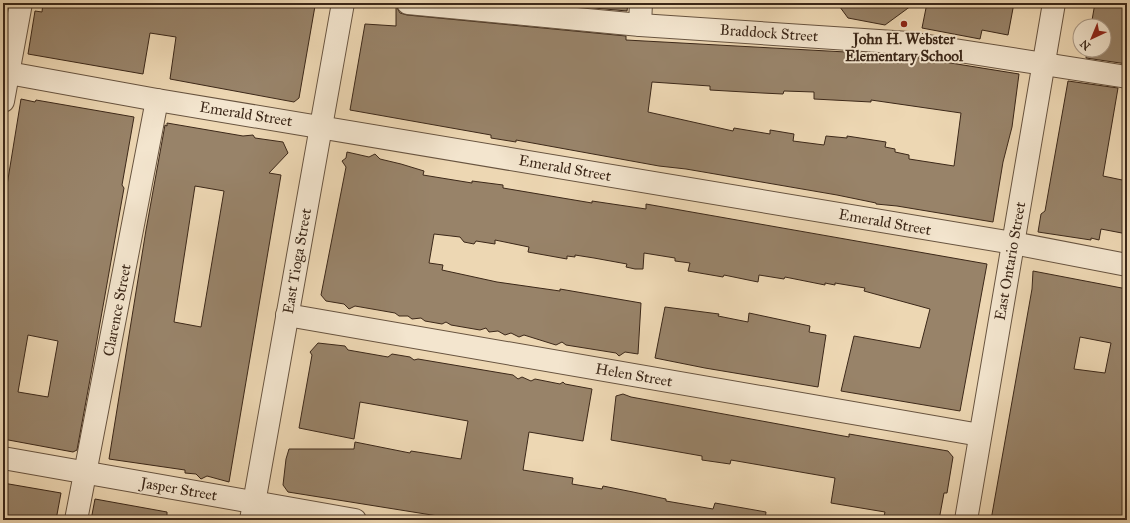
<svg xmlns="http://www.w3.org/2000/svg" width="1130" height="523" viewBox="0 0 1130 523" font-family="'IM FELL Great Primer',serif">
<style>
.building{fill:#988369;stroke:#3c2819;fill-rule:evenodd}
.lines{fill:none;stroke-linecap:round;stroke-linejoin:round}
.street-casing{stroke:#685440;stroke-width:24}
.street{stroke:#f3e5ce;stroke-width:22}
.poi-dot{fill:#8f2418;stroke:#f3e5ce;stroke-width:1.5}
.labels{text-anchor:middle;stroke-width:4;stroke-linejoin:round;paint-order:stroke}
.street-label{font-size:15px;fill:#3c2819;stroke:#f3e5ce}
.poi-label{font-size:15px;font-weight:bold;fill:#3c2819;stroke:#f3e5ce}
</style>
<rect width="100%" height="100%" fill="#edd7b3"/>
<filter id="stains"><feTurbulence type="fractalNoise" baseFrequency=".005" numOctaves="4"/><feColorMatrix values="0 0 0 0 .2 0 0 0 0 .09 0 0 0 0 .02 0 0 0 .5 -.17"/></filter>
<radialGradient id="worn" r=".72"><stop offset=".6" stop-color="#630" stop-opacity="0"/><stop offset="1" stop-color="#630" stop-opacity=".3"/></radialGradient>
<g class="building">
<polygon points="43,3 296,3 315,6 299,98 294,102 170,79 176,37 150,33 143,74 28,54 35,11 42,12"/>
<polygon points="540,3 628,3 627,11"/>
<polygon points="837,3 915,3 885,25 848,18"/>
<polygon points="927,3 1014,3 1008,35 982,30 980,39 922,28"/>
<polygon points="1095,3 1127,3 1127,64 1086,58 1087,50 1104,50 1104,26 1091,26"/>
<path d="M396,6l4,7 7,2 219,21v4l275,15 118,19 -7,53 -9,35 -10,60 -96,-16 -21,-2v-1l-39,-8 -151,-26 -27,-3 -143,-26v2l-25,-4v-3l-141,-25 15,-86 31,2zM652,82l58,4v4l52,3 21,1 1,-3 30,1v7l57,3v-2l90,13 -7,53 -45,-7v-4l-14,-3v-3l-10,-2 1,-5 -39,-6v2l-21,-2 -2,9 -31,-4 1,-7 -24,-4v4l-36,-6 -1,3 -85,-19z"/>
<polygon points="1068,81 1118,88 1103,176 1127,181 1127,234 1101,229 1099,240 1091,238 1091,240 1038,232 1041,214 1045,211"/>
<path d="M21,99l14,3 1,-2 98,17 -12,68 2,3 -33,186 -14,76 -4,2 -70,-13v-229zM28,335l30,6 -10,56 -30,-5z"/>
<path d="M167,123l76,13 10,-1 2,3 28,4 5,11 -19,20 12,2 -52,307 -22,-6 -6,3 -5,-5 -11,-1v-3l-76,-11 37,-229 19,-105 2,1zM195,186l29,5 -23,136 -27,-5z"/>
<polygon points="347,152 369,157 375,154 380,159 401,164 424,171 423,175 472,183 472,181 503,185 503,188 592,203 592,201 646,209 646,204 987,264 960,411 841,391 854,336 920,348 930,309 864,291 865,288 835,283 835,285 825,283 825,285 785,277 784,279 759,275 758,282 724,275 723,277 688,271 690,263 675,261 675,258 644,253 643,269 635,269 626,267 627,264 594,258 575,255 575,257 567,256 567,259 528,252 529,247 495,240 495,244 476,241 474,244 464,242 460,237 434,234 429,263 443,265 442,270 497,282 560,291 560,289 641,303 638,354 625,352 619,356 616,353 566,345 562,342 556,345 524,335 519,337 511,333 505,335 498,331 489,332 486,328 480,330 451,325 446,322 442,324 425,321 421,318 412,319 408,316 399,316 395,313 355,306 349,309 344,304 326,301 321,295 346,167 342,161 346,158"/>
<path d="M1033,271l94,18v231h-136l41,-231zM1080,337l31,6 -6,30 -31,-4z"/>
<polygon points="665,307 719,314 718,316 748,322 749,313 810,326 809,332 826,335 818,387 705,368 655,358"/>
<polygon points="318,343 345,346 348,350 388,357 392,354 410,357 414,360 418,359 501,373 513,375 518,379 522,377 531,381 535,379 560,384 563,382 565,384 592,389 583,441 529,432 523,470 573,478 572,484 602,489 603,486 633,492 666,499 666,501 713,509 715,503 766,512 765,520 463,520 288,492 283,485 286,459 289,449 354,449 355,442 410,453 411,451 461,459 468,421 360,402 354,439 299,428 312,355 310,352"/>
<polygon points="623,394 631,397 849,437 849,434 948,451 953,457 947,493 944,493 939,520 885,520 886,517 884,516 885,512 831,503 835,478 731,460 730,464 702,460 702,456 611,440 616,396"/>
<polygon points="3,483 61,493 56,520 3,520"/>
<polygon points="95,499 167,512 167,520 91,520"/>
</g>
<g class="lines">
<g class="street-casing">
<g id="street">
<polyline points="408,3 640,25 909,43 1127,77"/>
<polyline points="640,25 641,3"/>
<polyline points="3,72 157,100 1013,243 1127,265"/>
<polyline points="3,101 21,3"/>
<polyline points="287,315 980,435"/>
<polyline points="3,458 355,520"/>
<polyline points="76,520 157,100"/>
<polyline points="251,520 343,3"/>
<polyline points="966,520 1054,3"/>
</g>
</g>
<use href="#street" class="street"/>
</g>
<circle class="poi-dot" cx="904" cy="24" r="4"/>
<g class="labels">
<g class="street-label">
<text transform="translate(769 33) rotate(4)" y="5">Braddock Street</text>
<text transform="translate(246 114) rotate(9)" y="5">Emerald Street</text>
<text transform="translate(565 168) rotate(10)" y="5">Emerald Street</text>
<text transform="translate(885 222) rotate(10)" y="5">Emerald Street</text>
<text transform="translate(297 261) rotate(-80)" y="5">East Tioga Street</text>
<text transform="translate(1010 261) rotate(-80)" y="5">East Ontario Street</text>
<text transform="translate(117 310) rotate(-79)" y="5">Clarence Street</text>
<text transform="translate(634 375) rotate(10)" y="5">Helen Street</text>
<text transform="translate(179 489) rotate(10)" y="5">Jasper Street</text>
</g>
<g class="poi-label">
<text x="904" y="44">John H. Webster<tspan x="904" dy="17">Elementary School</tspan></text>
</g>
</g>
<rect width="1130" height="523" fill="none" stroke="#edd7b3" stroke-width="16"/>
<rect x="4" y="4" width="1122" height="515" fill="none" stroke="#3c2819" stroke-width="2"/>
<rect x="8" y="8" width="1114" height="507" fill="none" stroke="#3c2819"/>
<g transform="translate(1092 38) rotate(224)"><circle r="19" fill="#f3e5ce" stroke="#aa9986"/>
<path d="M0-3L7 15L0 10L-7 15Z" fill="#8f2418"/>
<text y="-6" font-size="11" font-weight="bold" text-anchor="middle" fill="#3c2819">N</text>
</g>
<rect width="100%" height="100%" filter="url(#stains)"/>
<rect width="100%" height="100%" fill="url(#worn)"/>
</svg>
